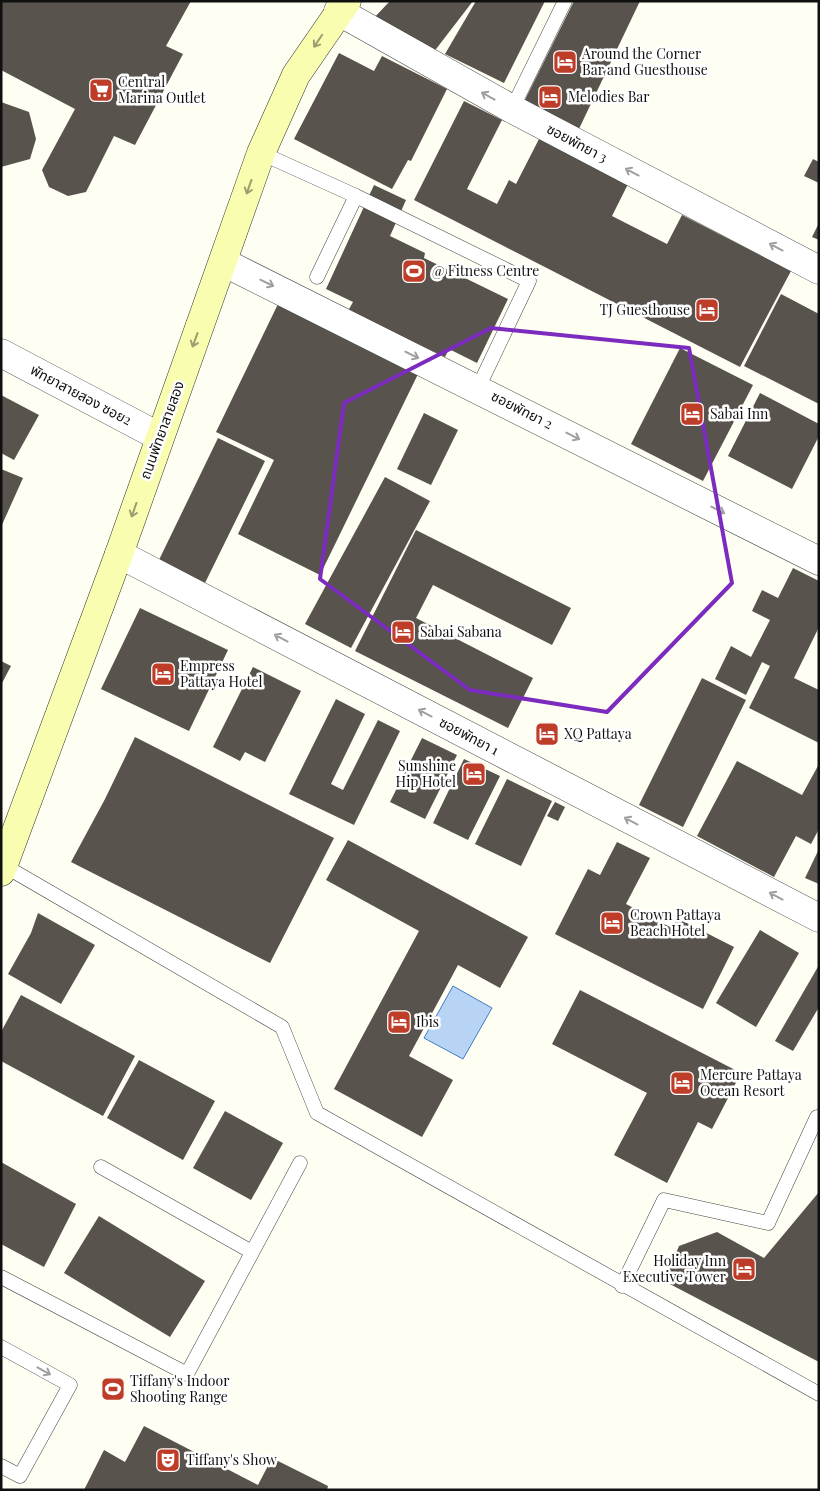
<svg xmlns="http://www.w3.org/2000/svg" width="820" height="1491" viewBox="0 0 820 1491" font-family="'Playfair Display','Noto Sans Thai',serif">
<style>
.water{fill:#b8d4f5;stroke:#407bcb}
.building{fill:#58534c}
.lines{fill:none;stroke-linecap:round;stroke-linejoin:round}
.lane-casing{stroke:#434343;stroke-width:15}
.street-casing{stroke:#434343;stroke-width:29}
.secondary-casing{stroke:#323232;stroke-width:29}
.lane{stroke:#fff;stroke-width:14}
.street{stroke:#fff;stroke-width:28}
.secondary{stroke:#f8fdaf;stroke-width:28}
.oneway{stroke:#9b9e6f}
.oneway2{stroke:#9f9f9f}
.marked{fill:none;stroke:#7b2cbf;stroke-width:4;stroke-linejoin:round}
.labels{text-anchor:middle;stroke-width:5;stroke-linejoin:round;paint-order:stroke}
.poi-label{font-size:14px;fill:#101010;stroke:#fff;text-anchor:start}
.street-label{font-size:14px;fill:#101010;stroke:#fff}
</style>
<rect width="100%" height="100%" fill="#fffef3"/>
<polygon class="water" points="453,986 492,1008 463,1059 424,1038"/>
<g class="building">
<polygon points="1,1 191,1 166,46 183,54 135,145 114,136 86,192 68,196 49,187 42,170 75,109 1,70"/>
<polygon points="390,1 473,1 433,53 372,20"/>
<polygon points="476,1 545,1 504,83 445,54"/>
<polygon points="574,1 640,1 577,133 523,104"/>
<polygon points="339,53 374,71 382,56 447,89 411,161 408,160 392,189 294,139"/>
<polygon points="464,101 502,120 467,189 497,204 509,180 516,184 539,139 628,184 612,216 667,244 682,215 791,271 740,367 414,200"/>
<polygon points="1,102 29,112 36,139 30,159 1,167"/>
<polygon points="813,159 819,162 819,183 804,176"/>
<polygon points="374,185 406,200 390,236 425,253 424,258 508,299 477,363 449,349 445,357 348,311 353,302 326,289"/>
<polygon points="819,223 819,240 812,237"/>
<polygon points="781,294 819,314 819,404 744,366"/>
<polygon points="278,304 419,372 320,575 238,534 274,460 216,432"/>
<polygon points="680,348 753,385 703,481 631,444"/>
<polygon points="760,393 819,424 819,436 792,489 728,456"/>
<polygon points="1,395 39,415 14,460 1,453"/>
<polygon points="424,413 458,430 431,485 397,469"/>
<polygon points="218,438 265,461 204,585 158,562"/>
<polygon points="1,469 23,478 1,527"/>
<polygon points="385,477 430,501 351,648 305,624"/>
<polygon points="416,530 571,608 552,645 433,585 416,618 533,678 508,728 355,651"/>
<polygon points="793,568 819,581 819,627 794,678 819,690 819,743 749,708 770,666 762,662 746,695 715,679 731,646 751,657 770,620 752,611 762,590 778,598"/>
<polygon points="140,608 228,650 189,731 101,689"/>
<polygon points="1,661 11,666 1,685"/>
<polygon points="253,667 301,691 265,762 245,752 240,761 213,747"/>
<polygon points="702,678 746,700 683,827 639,805"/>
<polygon points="336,699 365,714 331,784 343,790 378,720 400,731 354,825 289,794"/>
<polygon points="135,737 334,838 270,963 71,862 105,799"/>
<polygon points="422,738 457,755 425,819 390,802"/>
<polygon points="464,759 500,776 468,840 433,823"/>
<polygon points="737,761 802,795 819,764 819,829 811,844 796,836 774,877 697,836"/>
<polygon points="507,779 552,801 521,866 475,844"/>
<polygon points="555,802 565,807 558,821 547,816"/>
<polygon points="348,840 528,937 500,988 458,965 409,1056 453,1080 422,1137 334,1089 419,931 326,880"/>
<polygon points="617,842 650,858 626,904 672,928 677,918 734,947 703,1009 555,934 588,869 600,875"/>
<polygon points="819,849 819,884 805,878"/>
<polygon points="38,913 95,945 61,1004 8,974 31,933"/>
<polygon points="760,930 799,953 756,1027 716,1003"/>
<polygon points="819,965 819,1007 793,1051 775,1041"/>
<polygon points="580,990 741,1073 712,1129 698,1122 667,1183 614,1155 647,1093 552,1044"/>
<polygon points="21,995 135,1056 103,1116 1,1061 1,1032"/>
<polygon points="139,1060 215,1101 183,1160 107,1118"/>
<polygon points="225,1111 283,1143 251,1200 193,1168"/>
<polygon points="1,1162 76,1204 44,1267 1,1244"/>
<polygon points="819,1192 819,1362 664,1281 679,1246 717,1232 764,1258"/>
<polygon points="99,1216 205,1281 170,1337 64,1273"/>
<polygon points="144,1426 258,1485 272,1458 328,1486 327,1490 84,1490 104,1450 125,1462"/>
</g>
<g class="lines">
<g class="lane-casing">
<g id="lane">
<polyline points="512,109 565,1"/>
<polyline points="261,153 356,196 529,281 478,388"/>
<polyline points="317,277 356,196"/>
<polyline points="3,865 282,1027 317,1113 819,1394"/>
<polyline points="101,1167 252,1252"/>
<polyline points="1,1277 187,1374 300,1163"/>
<polyline points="622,1286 664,1200 768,1223 817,1117 819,1118"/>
<polyline points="1,1347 70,1385 20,1476 1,1466"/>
</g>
</g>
<g class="street-casing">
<g id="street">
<polyline points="338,11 512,109 819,270"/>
<polyline points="223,262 819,561"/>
<polyline points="1,353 160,437"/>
<polyline points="119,554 819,918"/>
</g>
</g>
<g class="secondary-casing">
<polyline id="secondary" points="1,872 119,554 261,153 296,75 347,1"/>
</g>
<use href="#lane" class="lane"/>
<use href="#street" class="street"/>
<use href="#secondary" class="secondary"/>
</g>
<defs><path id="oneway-shaft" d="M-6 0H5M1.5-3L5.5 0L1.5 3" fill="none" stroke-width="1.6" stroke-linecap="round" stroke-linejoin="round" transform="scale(1.25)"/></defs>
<g class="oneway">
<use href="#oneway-shaft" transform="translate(318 41) rotate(124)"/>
<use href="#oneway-shaft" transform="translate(249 187) rotate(109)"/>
<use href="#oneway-shaft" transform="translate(195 340) rotate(110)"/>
<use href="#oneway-shaft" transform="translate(134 510) rotate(109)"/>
</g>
<g class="oneway2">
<use href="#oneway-shaft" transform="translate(488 96) rotate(-151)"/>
<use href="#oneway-shaft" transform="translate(632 172) rotate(-152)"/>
<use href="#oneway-shaft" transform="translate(776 247) rotate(-152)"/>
<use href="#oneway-shaft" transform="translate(267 283) rotate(26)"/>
<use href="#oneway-shaft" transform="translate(412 355) rotate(26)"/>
<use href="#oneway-shaft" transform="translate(573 436) rotate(27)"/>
<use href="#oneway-shaft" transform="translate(718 510) rotate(27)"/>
<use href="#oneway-shaft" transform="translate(281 638) rotate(-152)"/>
<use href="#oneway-shaft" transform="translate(425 713) rotate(-152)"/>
<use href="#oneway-shaft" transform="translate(631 821) rotate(-152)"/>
<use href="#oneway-shaft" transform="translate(776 896) rotate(-152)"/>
<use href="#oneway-shaft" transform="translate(44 1371) rotate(29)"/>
</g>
<path class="marked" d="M491,328l198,20 43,235 -125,129 -137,-22 -150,-111 24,-176z"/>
<defs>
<g id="hotel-square" transform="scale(1.25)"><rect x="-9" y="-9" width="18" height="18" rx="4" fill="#be3d29" stroke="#fff"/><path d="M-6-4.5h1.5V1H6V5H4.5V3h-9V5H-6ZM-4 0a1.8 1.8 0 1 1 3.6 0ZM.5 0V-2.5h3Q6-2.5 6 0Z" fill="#fff"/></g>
<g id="supermarket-square" transform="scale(1.25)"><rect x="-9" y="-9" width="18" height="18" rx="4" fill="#be3d29" stroke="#fff"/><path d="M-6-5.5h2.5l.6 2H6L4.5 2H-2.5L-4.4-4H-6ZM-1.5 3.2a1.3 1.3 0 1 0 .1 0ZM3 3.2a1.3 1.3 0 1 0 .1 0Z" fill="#fff"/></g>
<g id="stadium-square" transform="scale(1.25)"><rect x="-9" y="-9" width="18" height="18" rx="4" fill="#be3d29" stroke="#fff"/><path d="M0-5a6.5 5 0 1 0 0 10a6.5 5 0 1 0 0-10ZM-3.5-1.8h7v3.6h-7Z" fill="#fff"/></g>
<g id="theatre-square" transform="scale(1.25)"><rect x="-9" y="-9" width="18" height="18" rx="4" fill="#be3d29" stroke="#fff"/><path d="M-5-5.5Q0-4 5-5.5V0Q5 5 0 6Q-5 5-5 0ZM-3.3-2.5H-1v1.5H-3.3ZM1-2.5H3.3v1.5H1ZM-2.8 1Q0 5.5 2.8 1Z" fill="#fff"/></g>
</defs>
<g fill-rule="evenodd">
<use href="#hotel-square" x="565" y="62"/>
<use href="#supermarket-square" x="101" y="90"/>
<use href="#hotel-square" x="550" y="97"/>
<use href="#stadium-square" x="414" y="271"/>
<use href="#hotel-square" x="707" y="310"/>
<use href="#hotel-square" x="692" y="414"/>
<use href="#hotel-square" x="403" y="632"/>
<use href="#hotel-square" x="163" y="674"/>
<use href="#hotel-square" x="547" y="734"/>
<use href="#hotel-square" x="474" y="774"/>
<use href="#hotel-square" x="612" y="923"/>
<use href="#hotel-square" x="399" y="1022"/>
<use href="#hotel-square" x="682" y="1083"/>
<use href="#hotel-square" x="744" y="1269"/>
<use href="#stadium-square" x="113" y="1389"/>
<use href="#theatre-square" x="168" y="1460"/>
</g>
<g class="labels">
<g class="poi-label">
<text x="582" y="59">Around the Corner<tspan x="582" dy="16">Bar and Guesthouse</tspan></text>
<text x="118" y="87">Central<tspan x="118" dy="16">Marina Outlet</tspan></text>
<text x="568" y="102">Melodies Bar</text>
<text x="432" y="276">@ Fitness Centre</text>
<text x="690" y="315" text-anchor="end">TJ Guesthouse</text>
<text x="710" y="419">Sabai Inn</text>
<text x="420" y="637">Sabai Sabana</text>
<text x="180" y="671">Empress<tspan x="180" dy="16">Pattaya Hotel</tspan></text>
<text x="564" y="739">XQ Pattaya</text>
<text x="456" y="771" text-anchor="end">Sunshine<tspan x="456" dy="16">Hip Hotel</tspan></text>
<text x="630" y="920">Crown Pattaya<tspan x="630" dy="16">Beach Hotel</tspan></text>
<text x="416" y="1027">Ibis</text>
<text x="700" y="1080">Mercure Pattaya<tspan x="700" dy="16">Ocean Resort</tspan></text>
<text x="726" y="1266" text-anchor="end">Holiday Inn<tspan x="726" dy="16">Executive Tower</tspan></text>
<text x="130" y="1386">Tiffany's Indoor<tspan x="130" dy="16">Shooting Range</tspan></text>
<text x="186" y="1465">Tiffany's Show</text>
</g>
<g class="street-label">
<text transform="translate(577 143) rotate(28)" y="5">ซอยพัทยา 3</text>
<text transform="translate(81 395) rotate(28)" y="5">พัทยาสายสอง ซอย2</text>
<text transform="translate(522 410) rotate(27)" y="5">ซอยพัทยา 2</text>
<text transform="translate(162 430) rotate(-70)" y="5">ถนนพัทยาสายสอง</text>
<text transform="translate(469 736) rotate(28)" y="5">ซอยพัทยา 1</text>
</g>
</g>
<rect width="820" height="1491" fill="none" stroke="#101010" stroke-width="5"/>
</svg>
